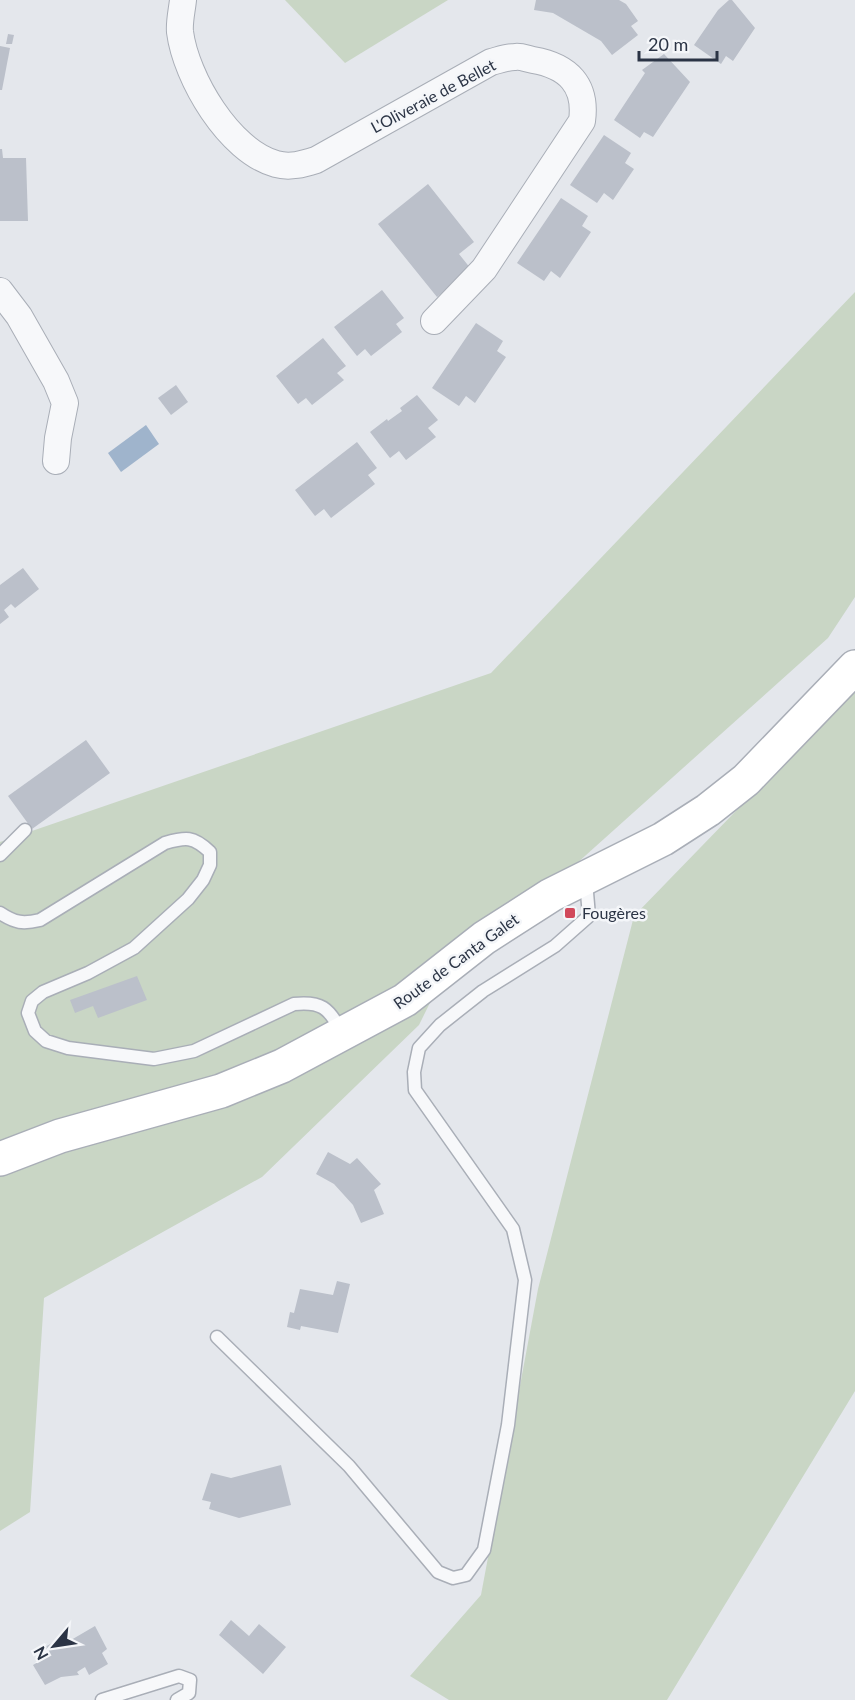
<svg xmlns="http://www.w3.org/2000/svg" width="855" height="1700" viewBox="0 0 855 1700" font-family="Lato,sans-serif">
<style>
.green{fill:#c9d6c5}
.water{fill:#9fb4cc}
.building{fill:#bbc0ca}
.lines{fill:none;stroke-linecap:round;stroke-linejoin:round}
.service-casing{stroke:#a9aeb7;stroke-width:15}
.minor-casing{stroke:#a9aeb7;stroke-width:28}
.secondary-casing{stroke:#a9aeb7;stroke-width:36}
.service{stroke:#f7f8fa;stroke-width:12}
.minor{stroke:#f7f8fa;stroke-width:26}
.secondary{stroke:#fff;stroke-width:33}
.poi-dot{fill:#d1495b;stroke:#f4f6f9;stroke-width:2}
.labels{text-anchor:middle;stroke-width:5;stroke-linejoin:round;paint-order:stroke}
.street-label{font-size:16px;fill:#2b3445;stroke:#f4f6f9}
.poi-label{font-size:16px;fill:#2b3445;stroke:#f4f6f9;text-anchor:start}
</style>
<rect width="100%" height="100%" fill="#e4e7ec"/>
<g class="green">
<polygon points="285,0 448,0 345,63"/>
<polygon points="855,292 855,597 828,638 566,873 465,932 419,1025 262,1177 44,1298 30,1512 0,1531 0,842 491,673"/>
<polygon points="855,688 855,1391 667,1700 449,1700 410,1676 481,1595 538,1289 634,916"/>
</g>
<polygon class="water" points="146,425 159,444 121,472 108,453"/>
<g class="building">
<polygon points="536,0 619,0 626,4 638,21 631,26 638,35 612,55 601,41 553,13 534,10"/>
<polygon points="729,0 732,0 755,28 733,61 726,56 721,64 694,45 718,10"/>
<polygon points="8,34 14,35 12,44 6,44"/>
<polygon points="0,46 10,48 2,90 0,90"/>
<polygon points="664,54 690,82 653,137 644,132 640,138 614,120 645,73 642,70"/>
<polygon points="604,135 631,153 625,163 634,169 613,200 604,193 597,203 570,185"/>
<polygon points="0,149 2,149 3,158 26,158 28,221 0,221"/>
<polygon points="428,184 474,242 459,254 471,269 437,297 378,224"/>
<polygon points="561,198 588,216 582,226 591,232 560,278 551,271 544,281 517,263"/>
<polygon points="382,290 404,318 396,324 402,332 371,356 365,349 357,356 334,327"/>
<polygon points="476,323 503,341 497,351 506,357 475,403 466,396 459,406 432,388"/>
<polygon points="323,338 346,366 337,373 344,380 312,405 306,398 298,404 276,376"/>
<polygon points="176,385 188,402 171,415 158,398"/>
<polygon points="417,395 438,420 428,428 436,437 406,460 399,451 390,458 370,432 387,419 388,421 402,411 400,408"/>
<polygon points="357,442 377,468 368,475 375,484 331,518 324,509 315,516 295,490"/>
<polygon points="23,568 39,589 15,608 11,604 4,610 9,617 0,624 0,585"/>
<polygon points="86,740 110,773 32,829 8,796"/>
<polygon points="137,976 147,1000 98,1018 93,1006 75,1013 70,1000"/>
<polygon points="328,1152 350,1164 357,1158 381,1184 374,1190 384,1214 361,1223 353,1205 334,1184 316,1174"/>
<polygon points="337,1281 350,1284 338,1333 301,1326 300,1330 287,1327 290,1312 294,1313 300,1289 333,1295"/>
<polygon points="281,1465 291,1505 239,1518 209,1509 211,1502 202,1500 211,1473 231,1478"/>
<polygon points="231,1620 249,1636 259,1624 286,1647 263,1674 219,1635"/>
<polygon points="95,1626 107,1649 102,1653 108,1664 89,1675 85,1667 77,1672 79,1675 61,1677 45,1685 33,1665 49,1656 45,1647 68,1634 71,1640"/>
</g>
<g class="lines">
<g class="service-casing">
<g id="service">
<polyline points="0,855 25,830"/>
<path d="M0,913c15,10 23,11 40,7l125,-77c21,-6 28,-7 45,9v13l-7,15 -15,19 -54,49 -46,25 -45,19 -11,9 -4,12 7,18 11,10 22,7 86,11 40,-8 100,-47c27,-3 35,4 47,27"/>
<polyline points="217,1337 349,1466 438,1572 453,1578 466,1575 484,1550 508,1425 525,1280 513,1229 415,1090 414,1072 419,1048 440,1025 483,991 555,946 589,916 586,881"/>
<polyline points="102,1700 179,1676 190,1680 189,1693 177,1700"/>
</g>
</g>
<g class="minor-casing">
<g id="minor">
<path d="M183,0c-1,10 -4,22 -3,32 6,46 49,119 96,132 14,4 27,0 40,-4l175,-98c8,-2 16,-5 24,-5 6,-1 12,2 18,3 35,6 54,25 49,61l-98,148 -50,52"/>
<polyline points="0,291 19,316 56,381 65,403 58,438 56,461"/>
</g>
</g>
<g class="secondary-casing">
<polyline id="secondary" points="0,1159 60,1136 221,1091 282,1066 405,1000 484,938 551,895 663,839 708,810 746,780 855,667"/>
</g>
<use href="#service" class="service"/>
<use href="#minor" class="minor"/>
<use href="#secondary" class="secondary"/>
</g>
<rect class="poi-dot" x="564" y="907" width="12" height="12" rx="3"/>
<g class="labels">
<g class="street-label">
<text transform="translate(433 96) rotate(-28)" y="6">L'Oliveraie de Bellet</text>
<text transform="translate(456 961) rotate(-36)" y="6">Route de Canta Galet</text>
</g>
<g class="poi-label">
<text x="582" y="919">Fougères</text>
</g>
</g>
<g transform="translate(54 1646) rotate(241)" stroke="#f4f6f9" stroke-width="4.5" paint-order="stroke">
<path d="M0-4.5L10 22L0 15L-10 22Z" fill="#2b3445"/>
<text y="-9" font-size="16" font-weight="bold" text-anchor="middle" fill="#2b3445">N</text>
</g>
<path d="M639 51v9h78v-9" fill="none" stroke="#2b3445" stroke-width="3"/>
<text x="648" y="51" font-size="18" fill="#2b3445" stroke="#f4f6f9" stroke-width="4.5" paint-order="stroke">20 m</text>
</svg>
